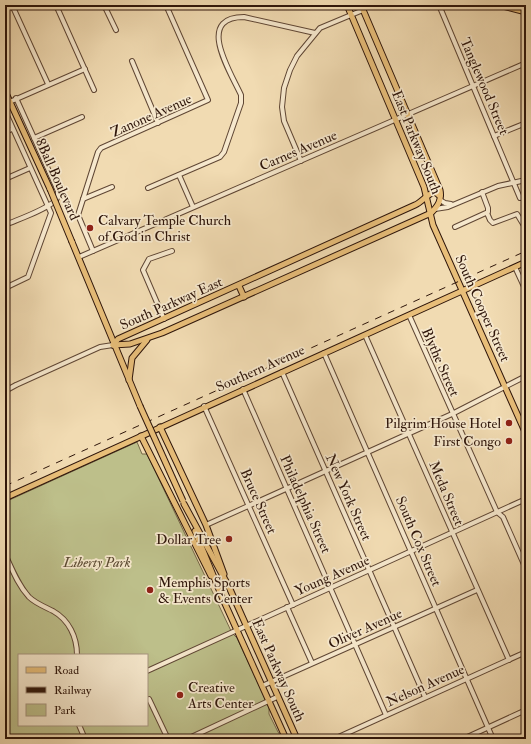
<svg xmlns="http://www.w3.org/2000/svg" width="531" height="744" viewBox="0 0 531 744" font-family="'IM FELL Double Pica',serif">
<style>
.green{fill:#bdbf8a;stroke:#766a4a;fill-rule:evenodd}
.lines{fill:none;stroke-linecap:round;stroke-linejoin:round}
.minor-casing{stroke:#5f4634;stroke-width:6}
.major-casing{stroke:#2e150a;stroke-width:7}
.minor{stroke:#f6e8cd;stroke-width:4}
.major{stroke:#e8be79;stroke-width:5}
.rail{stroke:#2e150a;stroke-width:1;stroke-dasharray:7 7;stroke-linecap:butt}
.minor-bridge-casing{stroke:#5f4634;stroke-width:6;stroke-linecap:butt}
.major-bridge-casing{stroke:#2e150a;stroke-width:7;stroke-linecap:butt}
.minor-bridge{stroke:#f6e8cd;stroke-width:4}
.major-bridge{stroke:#e8be79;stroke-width:5}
.poi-dot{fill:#8f2418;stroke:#f6e8cd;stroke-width:1.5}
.labels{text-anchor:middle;stroke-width:3.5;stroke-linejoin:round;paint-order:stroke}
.street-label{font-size:14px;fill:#2e150a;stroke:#f6e8cd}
.poi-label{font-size:14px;fill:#2e150a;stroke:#f6e8cd;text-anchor:start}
.park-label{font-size:14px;font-style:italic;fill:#594830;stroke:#f6e8cd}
</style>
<rect width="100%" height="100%" fill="#f1dbb2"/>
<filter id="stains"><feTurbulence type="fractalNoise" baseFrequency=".005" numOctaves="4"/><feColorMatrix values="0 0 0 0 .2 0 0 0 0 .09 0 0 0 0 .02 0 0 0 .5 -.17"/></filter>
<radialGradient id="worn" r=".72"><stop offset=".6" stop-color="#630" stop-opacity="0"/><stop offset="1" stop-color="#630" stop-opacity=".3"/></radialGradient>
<path class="green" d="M137,442l5,12h5l85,179 5,5 32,69v7l9,18 5,7h-278v-237zM19,655h128v70h-128z"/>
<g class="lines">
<g class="minor-casing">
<g id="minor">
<polyline points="12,5 48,84"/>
<polyline points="56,5 94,90"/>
<polyline points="104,5 116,30"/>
<polyline points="439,5 520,198"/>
<polyline points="132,61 158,123"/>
<polyline points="5,104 85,69"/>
<polyline points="5,111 51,213 28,277 5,288"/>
<polyline points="5,132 12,129"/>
<polyline points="494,136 526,123"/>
<polyline points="34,138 82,117"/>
<polyline points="301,161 284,121 282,107 284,88 290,70 297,56 320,28 363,10"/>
<polyline points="179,175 193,207"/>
<polyline points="5,179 30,168"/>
<path d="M148,188l72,-31 4,-5 17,-49v-8c-11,-24 -46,-78 3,-78l71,16"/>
<polyline points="83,199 112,187"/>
<polyline points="440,200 445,203 451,204"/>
<polyline points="435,209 448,207 498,186 526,180"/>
<polyline points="487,213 490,220 493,223 517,214 526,229"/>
<path d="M5,225c14,-6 41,-15 51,-25 2,-3 2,-6 2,-9l-42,-93"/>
<polyline points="455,227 488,212 488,208 482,192"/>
<polyline points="93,251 78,215 98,152 101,148 208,100 166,5"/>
<polyline points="79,257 526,63"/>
<polyline points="515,267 526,291"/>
<polyline points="409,315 497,512 503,517 526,569"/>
<polyline points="164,319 143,270 149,259 172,251"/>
<polyline points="365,335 509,660"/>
<polyline points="324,353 493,739"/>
<polyline points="282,372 425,697"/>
<polyline points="16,385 100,347 113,345"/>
<polyline points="243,389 386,715"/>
<polyline points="204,406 293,605"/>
<polyline points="206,525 452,414 526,376"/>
<path d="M5,554c7,15 13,31 24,43 6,6 16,10 24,14 16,9 24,26 24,44"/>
<polyline points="287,607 312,663"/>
<polyline points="147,671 526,499"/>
<polyline points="262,686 477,590"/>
<polyline points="149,699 168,739"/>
<polyline points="79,725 85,739"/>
<polyline points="187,739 277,697"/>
<polyline points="334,739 526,652"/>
<polyline points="463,739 526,710"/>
</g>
</g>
<g class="major-casing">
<g id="major">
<polyline points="347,5 424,187 433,225 526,434"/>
<polyline points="499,5 526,12"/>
<polyline points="5,91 50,189"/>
<polyline points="72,242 140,406"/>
<polyline points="239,286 244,297"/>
<path d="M113,345l17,-1 32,-11 269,-120c7,-7 11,-13 9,-23l-79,-185"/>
<path d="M113,345l5,-6 297,-134c7,-3 13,-12 20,-13l5,4"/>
<polyline points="129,380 132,358 147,340"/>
<polyline points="160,427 206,525 224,574"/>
<polyline points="141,436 211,576"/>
<polyline points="5,498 526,262"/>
<polyline points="184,504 229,587 297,739"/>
<polyline points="195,531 222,597 286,739"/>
</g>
</g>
<use href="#minor" class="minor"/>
<use href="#major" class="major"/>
<polyline class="rail" points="5,486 526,251"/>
<g class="minor-bridge-casing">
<polyline id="minor-bridge" points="5,391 16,385"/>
</g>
<g class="major-bridge-casing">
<g id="major-bridge">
<polyline points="50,189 72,242"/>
<polyline points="140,406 183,501"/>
</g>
</g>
<use href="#minor-bridge" class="minor-bridge"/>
<use href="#major-bridge" class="major-bridge"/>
</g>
<g class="poi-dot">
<circle cx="90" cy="228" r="4"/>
<circle cx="509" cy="423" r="4"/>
<circle cx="509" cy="441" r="4"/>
<circle cx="229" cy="539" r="4"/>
<circle cx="150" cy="590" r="4"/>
<circle cx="180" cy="695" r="4"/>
</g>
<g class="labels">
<g class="street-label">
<text transform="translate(485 86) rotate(67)" y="5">Tanglewood Street</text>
<text transform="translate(151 115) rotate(-24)" y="5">Zanone Avenue</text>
<text transform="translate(417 142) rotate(68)" y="5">East Parkway South</text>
<text transform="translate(298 150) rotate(-23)" y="5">Carnes Avenue</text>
<text transform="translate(58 179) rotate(66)" y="5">8Ball Boulevard</text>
<text transform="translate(171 303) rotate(-24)" y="5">South Parkway East</text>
<text transform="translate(483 308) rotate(66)" y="5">South Cooper Street</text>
<text transform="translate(441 362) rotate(66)" y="5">Blythe Street</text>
<text transform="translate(260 368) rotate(-24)" y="5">Southern Avenue</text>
<text transform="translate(447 493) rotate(67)" y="5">Meda Street</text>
<text transform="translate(349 497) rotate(66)" y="5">New York Street</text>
<text transform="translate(259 501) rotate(66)" y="5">Bruce Street</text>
<text transform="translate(306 504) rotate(66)" y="5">Philadelphia Street</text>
<text transform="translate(419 541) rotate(67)" y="5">South Cox Street</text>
<text transform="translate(332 575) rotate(-24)" y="5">Young Avenue</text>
<text transform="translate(365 628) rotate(-24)" y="5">Oliver Avenue</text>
<text transform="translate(279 670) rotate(66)" y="5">East Parkway South</text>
<text transform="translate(425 685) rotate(-24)" y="5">Nelson Avenue</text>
</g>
<g class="poi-label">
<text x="98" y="225">Calvary Temple Church<tspan x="98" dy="16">of God in Christ</tspan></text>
<text x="501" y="428" text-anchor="end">Pilgrim House Hotel</text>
<text x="501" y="446" text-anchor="end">First Congo</text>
<text x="221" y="544" text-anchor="end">Dollar Tree</text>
<text x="158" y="587">Memphis Sports<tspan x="158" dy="16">&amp; Events Center</tspan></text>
<text x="188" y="692">Creative<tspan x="188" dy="16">Arts Center</tspan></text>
</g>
<g class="park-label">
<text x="97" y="567">Liberty Park</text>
</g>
</g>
<rect width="531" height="744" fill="none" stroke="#f1dbb2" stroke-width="20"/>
<rect x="6" y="6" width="519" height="732" fill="none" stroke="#2e150a" stroke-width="2"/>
<rect x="10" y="10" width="511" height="724" fill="none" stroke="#2e150a"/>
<rect x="18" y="654" width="130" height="72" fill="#f6e8cd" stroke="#a6947f"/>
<rect x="26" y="667" width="20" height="6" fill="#e8be79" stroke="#a6947f"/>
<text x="54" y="674" font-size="12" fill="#2e150a">Road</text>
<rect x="26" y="687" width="20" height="6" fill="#2e150a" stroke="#a6947f"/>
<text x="54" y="694" font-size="12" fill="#2e150a">Railway</text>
<rect x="26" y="704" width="20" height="12" fill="#bdbf8a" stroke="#a6947f"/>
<text x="54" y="714" font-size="12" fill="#2e150a">Park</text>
<rect width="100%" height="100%" filter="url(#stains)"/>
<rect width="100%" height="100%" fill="url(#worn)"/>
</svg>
